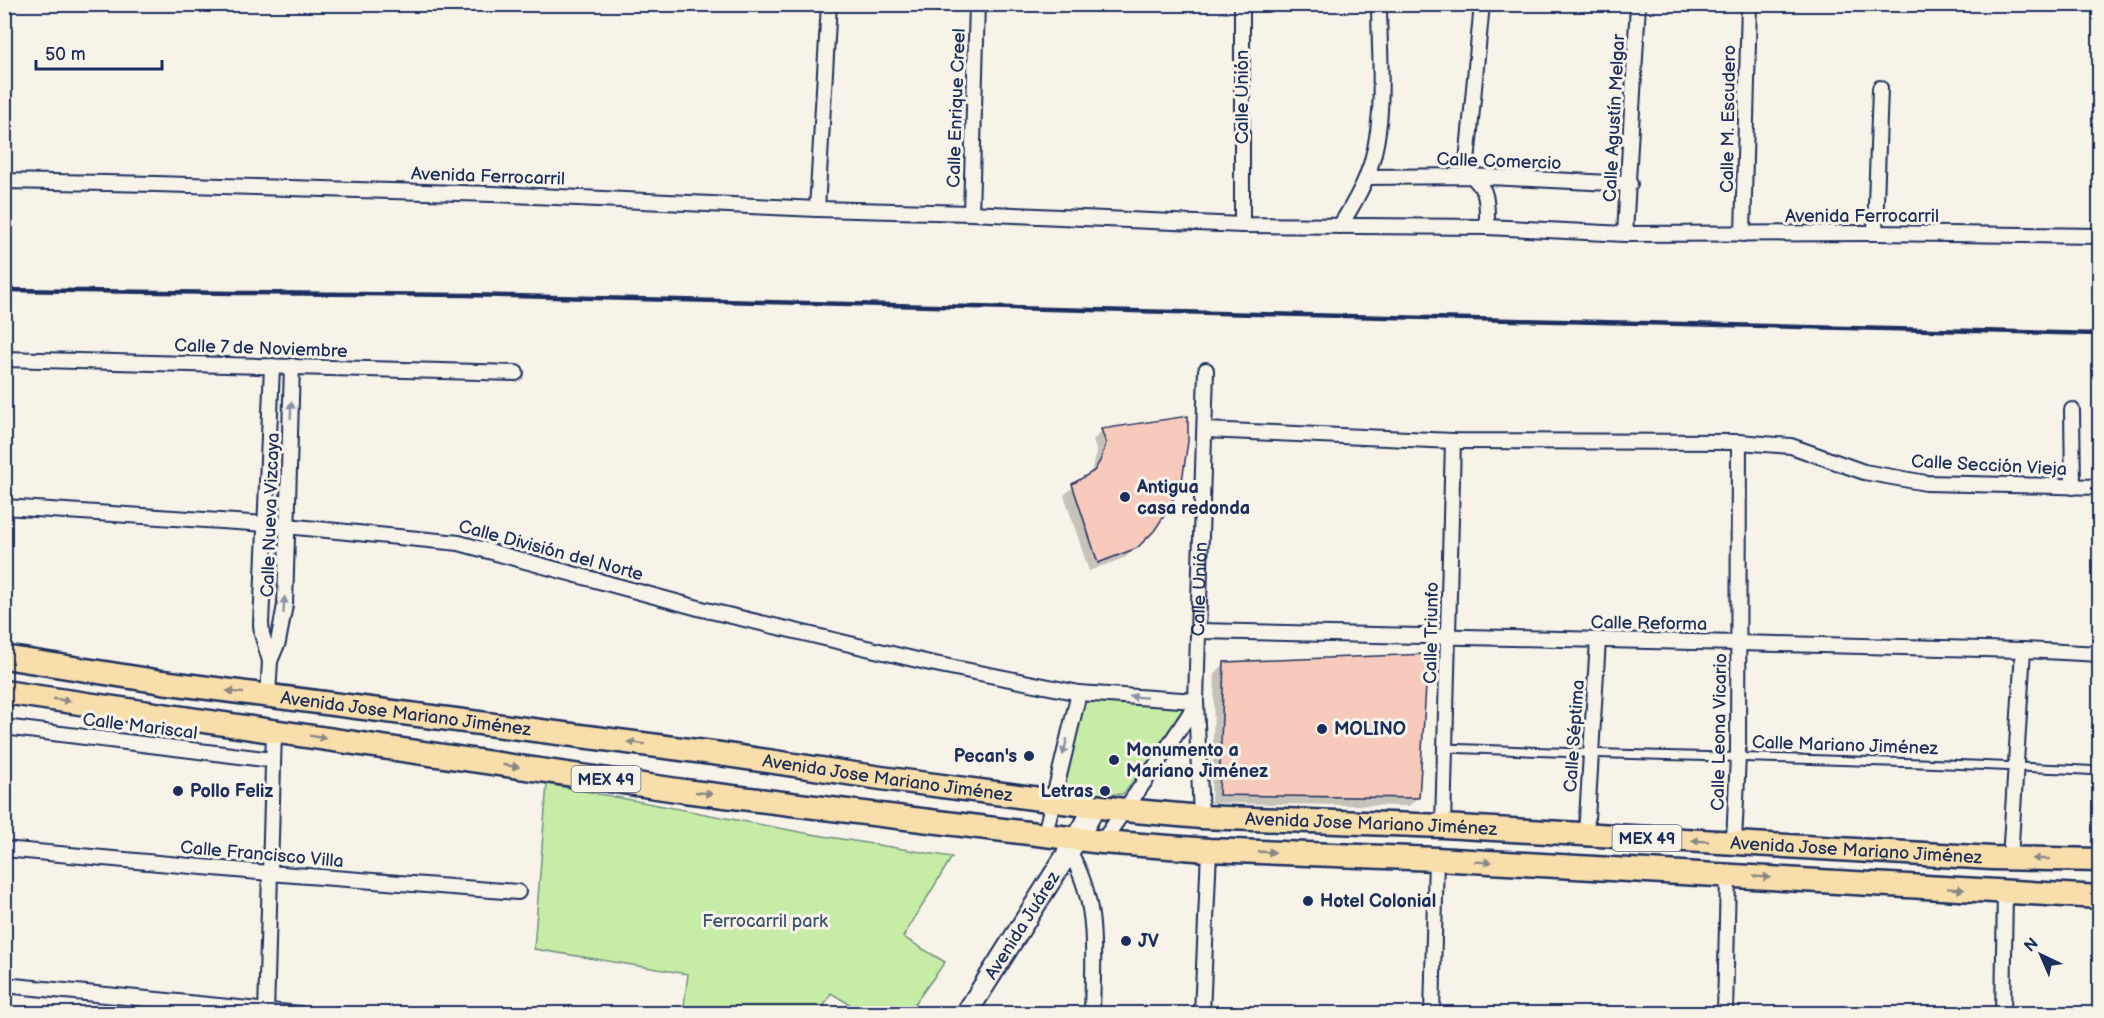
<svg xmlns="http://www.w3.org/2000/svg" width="2104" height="1018" viewBox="0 0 2104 1018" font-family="'Balsamiq Sans',sans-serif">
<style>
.green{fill:#c7eca6;stroke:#718e82;stroke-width:1.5}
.shadow{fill:#0003}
.building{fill:#f8cabc;stroke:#1b2f5e;stroke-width:1.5}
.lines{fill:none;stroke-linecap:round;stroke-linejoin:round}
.service-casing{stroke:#1b2f5e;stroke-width:11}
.minor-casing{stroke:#1b2f5e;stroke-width:18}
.secondary-casing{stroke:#1b2f5e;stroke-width:24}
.trunk-casing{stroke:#1b2f5e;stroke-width:27}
.service{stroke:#f7f3e8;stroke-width:7}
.minor{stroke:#f7f3e8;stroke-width:14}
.secondary{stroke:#f7f3e8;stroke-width:20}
.trunk{stroke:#f8deab;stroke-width:22}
.rail{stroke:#1b2f5e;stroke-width:4.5}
.oneway{fill:#8991a3}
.oneway2{fill:#8a8684}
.poi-dot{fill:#1b2f5e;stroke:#f7f3e8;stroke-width:2}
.labels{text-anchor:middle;stroke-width:6;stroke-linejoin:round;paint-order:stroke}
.shield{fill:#f7f3e8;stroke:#5d6a87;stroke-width:1.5}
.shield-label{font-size:16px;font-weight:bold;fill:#1b2f5e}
.street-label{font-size:18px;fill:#1b2f5e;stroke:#f7f3e8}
.poi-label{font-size:18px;font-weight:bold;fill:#1b2f5e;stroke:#f7f3e8;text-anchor:start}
.park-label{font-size:18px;fill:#3d556c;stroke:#f7f3e8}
</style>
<rect width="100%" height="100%" fill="#f7f3e8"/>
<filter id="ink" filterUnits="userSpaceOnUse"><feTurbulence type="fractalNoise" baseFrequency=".0167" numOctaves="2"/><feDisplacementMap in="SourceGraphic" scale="12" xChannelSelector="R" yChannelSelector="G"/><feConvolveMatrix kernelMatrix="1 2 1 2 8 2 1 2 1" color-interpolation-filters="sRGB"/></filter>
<g filter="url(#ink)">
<g class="green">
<polygon points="1082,697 1192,706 1123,794 1058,796"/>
<polygon points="547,784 805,833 952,857 903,937 945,962 908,1013 864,1013 831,993 820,1013 683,1014 688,974 534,949"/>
</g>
<g class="shadow">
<polygon points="1102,431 1153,530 1126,557 1089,571 1064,495 1091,471 1097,453 1093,440"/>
<polygon points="1224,664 1418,797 1409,806 1211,803 1215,673"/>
</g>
<g class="building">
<polygon points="1188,416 1188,441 1182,481 1168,510 1154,531 1137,548 1098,563 1072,484 1094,471 1100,461 1106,443 1101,429"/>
<polygon points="1428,654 1419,798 1219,795 1224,662"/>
</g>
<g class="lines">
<g class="service-casing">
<path id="service" d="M1446,748c218,9 436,11 654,23"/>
</g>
<g class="minor-casing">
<g id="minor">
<polyline points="1242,4 1242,225"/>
<path d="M1482,4l-15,158c2,16 11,17 17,30 4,10 3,24 3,35"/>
<polyline points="1367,177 1470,176 1630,184"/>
<polyline points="4,181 156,184 493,194 817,209 971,213 1242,225 1487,227 1625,234 1875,233 2100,236"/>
<polyline points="817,209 829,4"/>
<polyline points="971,213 977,4"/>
<path d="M1340,226c10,-16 19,-31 26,-48 22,-53 13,-118 13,-174"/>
<polyline points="1875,233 1880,88"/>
<polyline points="1625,234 1638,4"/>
<polyline points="1743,234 1749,4"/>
<polyline points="4,359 516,373"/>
<polyline points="2072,410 2073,487"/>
<polyline points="1205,430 1453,441 1739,442 1791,446 1864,472 1926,483 2100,487"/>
<polyline points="4,507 266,524 459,543 702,609 930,663 1079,693 1196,701"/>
<polyline points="1199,631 1738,643 2023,650 2100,654"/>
<polyline points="270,661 262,634 261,624 272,366"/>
<polyline points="268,696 270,661 278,642 285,605 292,366"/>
<polyline points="4,727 272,760"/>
<path id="s1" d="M1201,817l-5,-116 10,-331"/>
<polyline points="1443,826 1453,441"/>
<polyline points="1045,834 1079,693"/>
<polyline points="1586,835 1598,640"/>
<polyline points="1102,842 1152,771 1196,704"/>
<polyline points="1734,842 1738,756 1739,442"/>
<polyline points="4,849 269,873 518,892"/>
<path d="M1069,851c31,52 24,104 23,163"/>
<polyline points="2010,859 2023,650"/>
<polyline points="4,985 300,1014"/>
<polyline points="266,1014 274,731"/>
<polyline points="1202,1014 1209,850"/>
<polyline points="1432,1014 1436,859"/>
<polyline points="1725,1014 1728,875"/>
<polyline points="2003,1014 2005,892"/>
</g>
</g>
<g class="secondary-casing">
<g id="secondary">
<path id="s2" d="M966,1014l112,-177 17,-30"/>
</g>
</g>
<g class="trunk-casing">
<g id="trunk">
<path id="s3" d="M4,657l158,25 558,72 161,24 243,32 77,7 242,9 549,32 108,2"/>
<polyline points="4,692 684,791 1102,842 1209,850 1436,859 2100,897"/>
</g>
</g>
<use href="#service" class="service"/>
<use href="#minor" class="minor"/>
<use href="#secondary" class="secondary"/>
<use href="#trunk" class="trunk"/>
<path class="rail" d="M4,290c155,3 309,3 464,5 544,10 1088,29 1632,39"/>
</g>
<defs><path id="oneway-solid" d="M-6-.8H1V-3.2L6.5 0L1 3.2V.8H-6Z" transform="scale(1.5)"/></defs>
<g class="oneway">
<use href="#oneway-solid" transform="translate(291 410) rotate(-88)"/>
<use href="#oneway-solid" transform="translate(284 605) rotate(-86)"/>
<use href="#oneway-solid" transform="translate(1138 697) rotate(-176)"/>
<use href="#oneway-solid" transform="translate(1065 747) rotate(104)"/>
</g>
<g class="oneway2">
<use href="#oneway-solid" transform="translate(235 692) rotate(-173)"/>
<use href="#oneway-solid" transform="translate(62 700) rotate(8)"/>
<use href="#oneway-solid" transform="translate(318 737) rotate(9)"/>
<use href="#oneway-solid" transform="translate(636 743) rotate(-173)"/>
<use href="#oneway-solid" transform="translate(511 766) rotate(8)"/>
<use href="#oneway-solid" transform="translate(704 793) rotate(7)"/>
<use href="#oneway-solid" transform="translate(1700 841) rotate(-177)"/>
<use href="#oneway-solid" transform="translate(1267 852) rotate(2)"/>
<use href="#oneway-solid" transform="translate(2041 859) rotate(-179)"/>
<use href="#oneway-solid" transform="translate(1483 862) rotate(3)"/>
<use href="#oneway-solid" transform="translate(1762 877) rotate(3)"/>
<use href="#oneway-solid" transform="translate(1956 889) rotate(4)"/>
</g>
</g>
<g class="poi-dot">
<circle cx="1125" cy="497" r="6"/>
<circle cx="1322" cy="729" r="6"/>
<circle cx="1029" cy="756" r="6"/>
<circle cx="1114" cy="760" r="6"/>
<circle cx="178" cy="791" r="6"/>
<circle cx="1105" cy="791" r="6"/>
<circle cx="1308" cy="901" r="6"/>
<circle cx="1126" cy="941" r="6"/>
</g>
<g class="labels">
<g class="shield">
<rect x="571.5" y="766" width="69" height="26" rx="4.5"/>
<rect x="1612.5" y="825" width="69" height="26" rx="4.5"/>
</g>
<g class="shield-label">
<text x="606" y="785">MEX 49</text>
<text x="1647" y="844">MEX 49</text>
</g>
<g class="street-label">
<text transform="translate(1242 97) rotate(-90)" y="6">Calle Unión</text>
<text transform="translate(956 108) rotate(-88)" y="6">Calle Enrique Creel</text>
<text transform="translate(1614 118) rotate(-87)" y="6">Calle Agustín Melgar</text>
<text transform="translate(1728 119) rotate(-89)" y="6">Calle M. Escudero</text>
<text transform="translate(1499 161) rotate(2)" y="6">Calle Comercio</text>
<text transform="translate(488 176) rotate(2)" y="6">Avenida Ferrocarril</text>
<text x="1862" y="222">Avenida Ferrocarril</text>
<text transform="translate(261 348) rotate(2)" y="6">Calle 7 de Noviembre</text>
<text transform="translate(1989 465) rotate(3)" y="6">Calle Sección Vieja</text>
<text transform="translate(270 515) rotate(-88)" y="6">Calle Nueva Vizcaya</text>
<text transform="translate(551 550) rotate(15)" y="6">Calle División del Norte</text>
<text dy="6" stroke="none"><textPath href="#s1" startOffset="228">Calle Unión</textPath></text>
<text transform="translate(1649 623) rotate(1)" y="6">Calle Reforma</text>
<text transform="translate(1431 633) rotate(-89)" y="6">Calle Triunfo</text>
<text dy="6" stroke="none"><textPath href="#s3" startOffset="406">Avenida Jose Mariano Jiménez</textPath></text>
<text transform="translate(140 726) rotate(7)" y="6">Calle Mariscal</text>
<text transform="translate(1719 732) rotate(-89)" y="6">Calle Leona Vicario</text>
<text transform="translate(1574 736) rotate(-86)" y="6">Calle Séptima</text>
<text transform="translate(1845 745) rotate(2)" y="6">Calle Mariano Jiménez</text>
<text dy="6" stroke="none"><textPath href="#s3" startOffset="892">Avenida Jose Mariano Jiménez</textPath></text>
<text dy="6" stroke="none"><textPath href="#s3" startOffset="1378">Avenida Jose Mariano Jiménez</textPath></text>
<text dy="6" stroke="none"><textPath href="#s3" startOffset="1864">Avenida Jose Mariano Jiménez</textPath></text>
<text transform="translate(262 854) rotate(5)" y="6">Calle Francisco Villa</text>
<text dy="6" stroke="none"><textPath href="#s2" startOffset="105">Avenida Juárez</textPath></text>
</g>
<g class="poi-label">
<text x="1137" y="493">Antigua<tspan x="1137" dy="21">casa redonda</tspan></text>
<text x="1334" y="735">MOLINO</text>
<text x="1126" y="756">Monumento a<tspan x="1126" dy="21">Mariano Jiménez</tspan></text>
<text x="1017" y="762" text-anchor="end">Pecan's</text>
<text x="190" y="797">Pollo Feliz</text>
<text x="1093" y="797" text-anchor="end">Letras</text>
<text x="1320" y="907">Hotel Colonial</text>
<text x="1138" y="947">JV</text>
</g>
<g class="park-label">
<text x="765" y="927">Ferrocarril park</text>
</g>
</g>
<rect width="2104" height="1018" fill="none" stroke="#f7f3e8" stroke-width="24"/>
<rect x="12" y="12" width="2080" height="994" fill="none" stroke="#1b2f5e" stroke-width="2" filter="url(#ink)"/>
<g transform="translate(2041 955) rotate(316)" stroke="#f7f3e8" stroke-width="4.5" paint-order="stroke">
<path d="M0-4.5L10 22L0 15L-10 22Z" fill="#1b2f5e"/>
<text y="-9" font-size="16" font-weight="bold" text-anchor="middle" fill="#1b2f5e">N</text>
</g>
<path d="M36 60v9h126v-9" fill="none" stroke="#1b2f5e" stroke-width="3"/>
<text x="45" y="60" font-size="18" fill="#1b2f5e" stroke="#f7f3e8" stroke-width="4.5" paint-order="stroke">50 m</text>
</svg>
